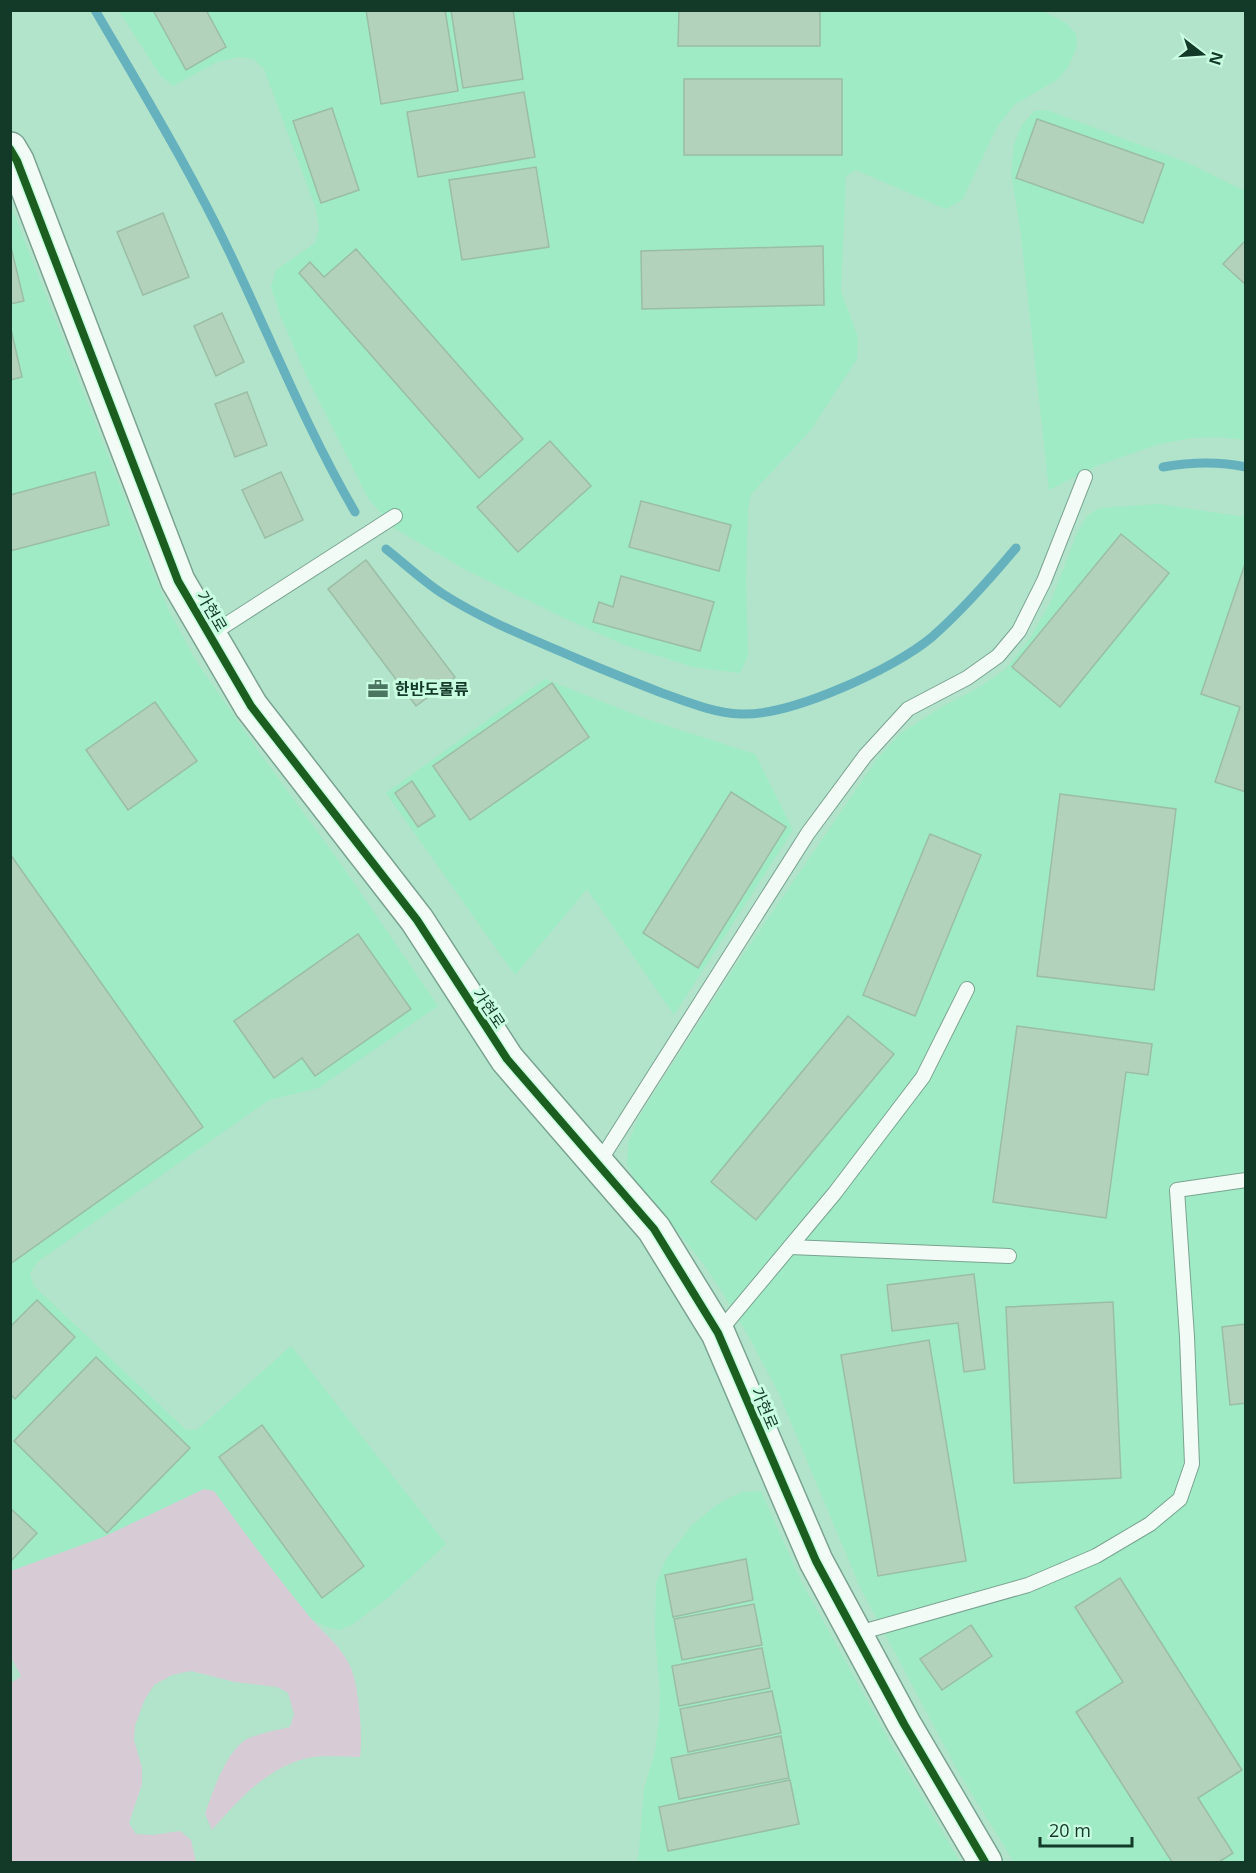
<svg xmlns="http://www.w3.org/2000/svg" width="1256" height="1873" viewBox="0 0 1256 1873" font-family="'Open Sans','Noto Sans KR',sans-serif">
<style>
.built{fill:#9eebc5}
.green{fill:#d7cbd5}
.lines{fill:none;stroke-linecap:round;stroke-linejoin:round}
.stream{stroke:#65b2be;stroke-width:9}
.building{fill:#b2d2bc;stroke:#9bbda5;stroke-width:1.5}
.lane-casing{stroke:#7aa390;stroke-width:16}
.secondary-casing{stroke:#7aa390;stroke-width:36}
.lane{stroke:#f3fbf7;stroke-width:14}
.secondary{stroke:#f3fbf7;stroke-width:33}
.cycleway-casing{stroke:#c9fde1;stroke-width:11}
.cycleway{stroke:#1b5e20;stroke-width:8}
.labels{text-anchor:middle;stroke-width:6;stroke-linejoin:round;paint-order:stroke}
.street-label{font-size:16px;fill:#133928;stroke:#c9fde1}
.poi-label{font-size:16px;font-weight:bold;fill:#133928;stroke:#c9fde1;text-anchor:start}
</style>
<rect width="100%" height="100%" fill="#b2e4cb"/>
<g class="built">
<polygon points="1040,10 1066,23 1076,34 1077,46 1068,67 1058,79 1014,105 997,127 962,200 946,209 856,170 846,176 841,291 858,337 857,359 810,431 751,494 748,509 746,580 748,656 740,673 693,667 627,646 562,617 466,570 394,528 368,498 306,375 280,315 271,287 276,270 315,243 319,229 316,209 264,69 253,59 239,57 217,62 173,86 160,75 119,11"/>
<polygon points="1047,110 1188,163 1245,191 1245,440 1220,437 1192,438 1159,444 1099,465 1049,490 1020,227 1011,172 1014,144 1022,125 1034,111"/>
<polygon points="10,203 155,577 168,609 196,661 264,759 341,864 438,1006 318,1088 269,1100 37,1262 30,1274 34,1286 186,1430 197,1430 291,1346 446,1544 389,1597 353,1624 340,1630 327,1627 311,1619 272,1570 101,1538 11,1571"/>
<polygon points="1158,504 1245,517 1245,1862 1014,1862 959,1773 860,1587 779,1394 749,1337 721,1290 700,1259 635,1180 627,1164 628,1143 640,1115 732,971 877,759 901,733 942,707 978,688 1006,669 1030,638 1051,601 1077,533 1087,516 1100,508"/>
<polygon points="545,679 646,719 755,754 793,830 674,1015 587,889 515,975 386,793"/>
<polygon points="761,1491 801,1581 891,1744 960,1862 638,1862 644,1789 655,1752 659,1721 660,1692 655,1634 656,1584 665,1561 692,1525 718,1504 742,1492"/>
</g>
<path class="green" d="M204,1489l10,2c31,42 62,85 95,125 14,17 32,30 41,50 9,19 13,70 10,91 -16,0 -36,-2 -52,1 -40,9 -70,42 -96,72l-7,-16c7,-21 22,-66 44,-76 12,-5 28,-8 41,-11l4,-13 -6,-21 -11,-6 -42,-5 -44,-11 -19,4 -18,10 -10,16 -9,25 -1,14 8,28v16l-13,39 7,11 17,1 27,-4 11,9 5,22h-185v-179l10,-7 -10,-19v-86l90,-33z"/>
<g class="lines">
<g class="stream">
<path d="M95,10c49,84 100,168 141,256 39,83 73,167 119,246"/>
<path d="M1163,467c28,-5 54,-6 83,0"/>
<path d="M386,549c19,15 37,32 57,45 42,27 89,45 135,65 28,12 56,23 84,34 25,9 52,20 79,21 50,2 153,-45 191,-77 31,-27 58,-58 84,-89"/>
</g>
</g>
<g class="building">
<polygon points="153,10 206,10 226,47 186,70"/>
<polygon points="366,10 445,10 458,91 381,104"/>
<polygon points="451,10 513,10 523,79 463,88"/>
<polygon points="679,10 820,10 820,46 678,46"/>
<rect x="684" y="79" width="158" height="76"/>
<polygon points="524,92 535,157 418,177 407,112"/>
<polygon points="332,108 359,190 321,203 293,121"/>
<polygon points="1037,119 1164,164 1143,223 1016,178"/>
<polygon points="536,167 549,247 462,260 449,180"/>
<polygon points="163,213 189,277 143,295 117,232"/>
<polygon points="1246,240 1246,285 1223,264"/>
<polygon points="10,243 24,301 10,304"/>
<polygon points="823,246 824,305 642,309 641,251"/>
<polygon points="356,249 523,439 479,478 299,273 310,262 324,277"/>
<polygon points="222,313 244,362 216,376 194,326"/>
<polygon points="10,325 22,377 10,380"/>
<polygon points="247,392 267,445 235,457 215,404"/>
<polygon points="550,441 591,486 518,552 477,507"/>
<polygon points="95,472 109,525 10,551 10,495"/>
<polygon points="281,472 303,520 265,538 242,490"/>
<polygon points="641,501 731,525 719,571 629,547"/>
<polygon points="1121,534 1169,573 1060,707 1012,667"/>
<polygon points="366,560 455,677 416,706 328,589"/>
<polygon points="1246,561 1246,792 1215,782 1240,707 1201,694"/>
<polygon points="621,576 714,602 700,651 593,622 599,602 613,607"/>
<polygon points="552,683 589,737 470,820 433,766"/>
<polygon points="155,702 197,761 128,810 86,750"/>
<polygon points="412,781 435,816 418,827 395,793"/>
<polygon points="731,792 786,827 698,968 643,933"/>
<polygon points="1060,794 1176,809 1154,990 1037,976"/>
<polygon points="930,834 981,855 915,1016 863,995"/>
<polygon points="10,854 203,1127 10,1264"/>
<polygon points="358,934 411,1009 315,1076 302,1058 274,1078 234,1021"/>
<polygon points="848,1016 894,1054 756,1220 711,1182"/>
<polygon points="1017,1026 1152,1044 1148,1075 1126,1072 1106,1218 993,1202"/>
<polygon points="974,1274 985,1369 964,1372 958,1323 892,1331 887,1285"/>
<polygon points="37,1300 75,1337 15,1399 10,1394 10,1327"/>
<polygon points="1113,1302 1121,1478 1014,1483 1006,1307"/>
<polygon points="1246,1324 1246,1403 1230,1405 1222,1327"/>
<polygon points="929,1340 966,1561 878,1576 841,1355"/>
<polygon points="96,1357 190,1448 107,1533 14,1441"/>
<polygon points="262,1425 364,1566 322,1598 219,1457"/>
<polygon points="10,1508 37,1533 10,1562"/>
<polygon points="746,1559 753,1600 673,1617 665,1575"/>
<polygon points="1120,1578 1242,1770 1198,1798 1233,1853 1219,1862 1172,1862 1076,1712 1123,1682 1075,1607"/>
<polygon points="754,1604 762,1645 682,1660 674,1619"/>
<polygon points="971,1625 992,1656 942,1690 920,1659"/>
<polygon points="762,1648 770,1688 679,1706 672,1666"/>
<polygon points="772,1691 781,1733 688,1752 680,1709"/>
<polygon points="781,1736 789,1778 679,1799 671,1758"/>
<polygon points="790,1780 799,1824 668,1851 659,1807"/>
</g>
<g class="lines">
<g class="lane-casing">
<g id="lane">
<polyline points="210,635 395,516"/>
<polyline points="598,1164 808,833 865,756 908,709 967,678 998,656 1019,631 1044,581 1085,477"/>
<polyline points="790,1247 1009,1256"/>
<polyline points="718,1333 834,1194 923,1077 967,989"/>
<polyline points="855,1634 1028,1585 1096,1556 1150,1524 1180,1499 1192,1464 1187,1337 1177,1190 1246,1180"/>
</g>
</g>
<g class="secondary-casing">
<polyline id="secondary" points="10,149 17,161 178,581 251,706 417,920 507,1059 654,1229 718,1333 816,1561 904,1724 985,1862"/>
</g>
<use href="#lane" class="lane"/>
<use href="#secondary" class="secondary"/>
<g class="cycleway-casing">
<polyline id="cycleway" points="10,149 17,161 178,581 251,706 417,920 507,1059 654,1229 718,1333 816,1561 904,1724 985,1862"/>
</g>
<use href="#cycleway" class="cycleway"/>
</g>
<defs>
<g id="office-bare" transform="scale(1.62)"><path d="M-6-3h4V-5.5h4V-3h4V5H-6ZM-1-4.5V-3h2v-1.5ZM-6 0V1H6V0Z" fill="#4b7561" stroke="#c9fde1" stroke-width="2.5" paint-order="stroke"/></g>
</defs>
<g fill-rule="evenodd">
<use href="#office-bare" x="378" y="689"/>
</g>
<g class="labels">
<g class="street-label">
<text transform="translate(212 611) rotate(60)" y="6">가현로</text>
<text transform="translate(489 1008) rotate(56)" y="6">가현로</text>
<text transform="translate(765 1408) rotate(67)" y="6">가현로</text>
</g>
<g class="poi-label">
<text x="395" y="695">한반도물류</text>
</g>
</g>
<rect width="1256" height="1873" fill="none" stroke="#133928" stroke-width="24"/>
<g transform="translate(1202 54) rotate(107)" stroke="#c9fde1" stroke-width="4.5" paint-order="stroke">
<path d="M0-4.5L10 22L0 15L-10 22Z" fill="#133928"/>
<text y="-9" font-size="16" font-weight="bold" text-anchor="middle" fill="#133928">N</text>
</g>
<path d="M1040 1837v9h92v-9" fill="none" stroke="#133928" stroke-width="3"/>
<text x="1049" y="1837" font-size="18" fill="#133928" stroke="#c9fde1" stroke-width="4.5" paint-order="stroke">20 m</text>
</svg>
